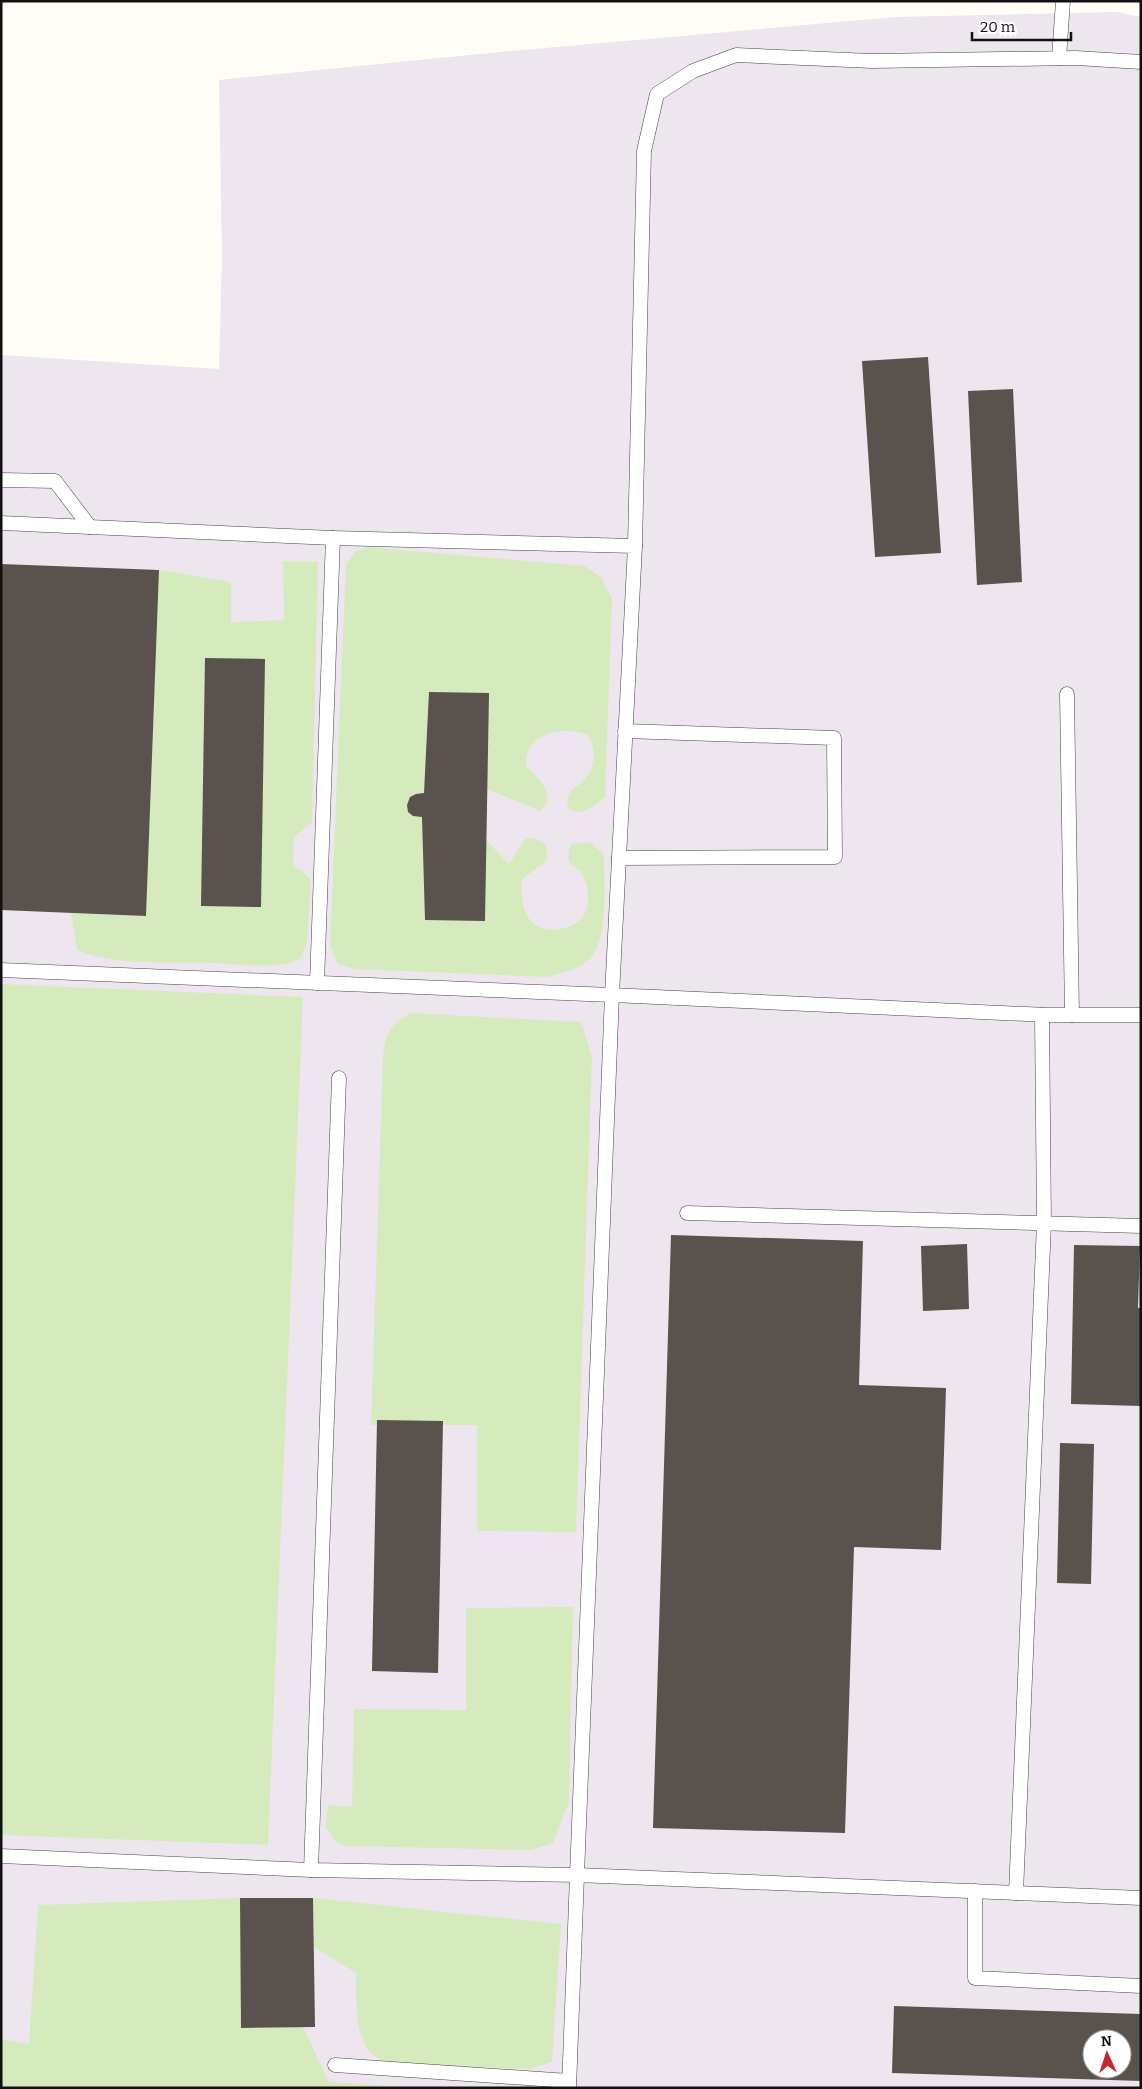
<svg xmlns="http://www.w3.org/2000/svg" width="1142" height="2089" viewBox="0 0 1142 2089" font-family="Bitter,serif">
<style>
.industrial{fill:#eee6ef;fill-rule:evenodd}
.green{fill:#d5ebbd}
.building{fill:#5a524d;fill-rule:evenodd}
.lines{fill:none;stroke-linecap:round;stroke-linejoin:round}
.lane-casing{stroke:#444;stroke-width:15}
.lane{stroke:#fff;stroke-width:14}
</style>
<rect width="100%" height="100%" fill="#fffdf5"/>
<path class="industrial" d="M1116,12l25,5v2071h-1140v-1733l218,14 3,-113 -3,-176 292,-29 385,-34zM1092,2039h30v30h-30z"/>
<g class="green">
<path d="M367,547l218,19 16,11 11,22 -7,198c-11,8 -24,22 -37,11 -1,-5 -1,-11 2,-16 2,-4 9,-7 12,-10 14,-13 15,-31 6,-47 -26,-10 -64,-2 -62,31 12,12 32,28 14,45l-53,-22 -1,51 23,24 16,-25c11,-2 15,0 22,8l-1,14 -20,15 -5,6c1,13 1,28 9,38 13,17 49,10 56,-9 4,-12 2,-31 -7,-41 -3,-2 -7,-4 -9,-7 -3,-5 -1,-13 1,-19l19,-2 14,13c0,25 5,87 -15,104 -12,11 -27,14 -42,18l-192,-8 -17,-5 -8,-19 16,-381 9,-12z"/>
<path d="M283,561l35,1 -6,260 -18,15 -1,29 9,4 9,11 -4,61 -6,16c-5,2 -10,5 -15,6 -24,4 -51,0 -76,-1 -40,-1 -96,3 -133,-13l-6,-37 75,3 13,-346 72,12v40l53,-2z"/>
<polygon points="1,984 303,997 268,1845 1,1835"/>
<path d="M411,1013l170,9 11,35 -16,475 -99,-1v-106h-106l12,-368c3,-23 5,-32 28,-44z"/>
<polygon points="573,1607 569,1802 553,1843 531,1850 345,1846 335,1841 325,1826 328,1805 352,1807 354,1709 466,1710 466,1608"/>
<polygon points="240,1898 242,2028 303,2027 329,2082 424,2088 1,2088 1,2039 29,2044 38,1905"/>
<path d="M313,1898l248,26 -9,138 -22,7 -135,-5c-6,-2 -14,-3 -19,-7 -24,-17 -19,-58 -20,-84l-42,-26z"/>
</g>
<g class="building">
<polygon points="928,357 941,553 875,557 862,361"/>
<polygon points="1013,389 1022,582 977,585 968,391"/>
<polygon points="1,564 159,570 146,916 1,910"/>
<polygon points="205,658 265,659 261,907 201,906"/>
<polygon points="429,692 489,693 485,921 425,920 422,817 413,816 408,812 407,805 410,797 416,794 424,793"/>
<polygon points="671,1235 863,1241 859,1385 946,1388 941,1550 854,1547 845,1833 653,1828"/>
<polygon points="967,1244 969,1309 923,1311 921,1246"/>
<polygon points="1074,1245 1140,1246 1138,1308 1141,1308 1141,1406 1071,1404"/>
<polygon points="377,1420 443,1421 438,1673 372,1671"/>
<polygon points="1060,1443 1094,1444 1091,1584 1057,1583"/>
<polygon points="240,1898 313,1898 315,2027 241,2028"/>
<path d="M894,2006l247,8v67l-249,-8zM1092,2039h30v30h-30z"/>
</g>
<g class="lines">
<g class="lane-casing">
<g id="lane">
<polyline points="1059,58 1063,1"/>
<polyline points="1,480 55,481 90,527"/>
<polyline points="1,523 333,538 635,546 612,995 1047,1015 1141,1015"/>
<polyline points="635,546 644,151 657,94 693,71 736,55 872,61 1076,58 1141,62"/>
<polyline points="1067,694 1072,1015"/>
<polyline points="619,858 835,857 834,738 625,731"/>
<polyline points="1,970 612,995 577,1875 311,1870 1,1856"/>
<polyline points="317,983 333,538"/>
<polyline points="687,1213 1141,1226"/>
<polyline points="311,1870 339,1078"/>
<polyline points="975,1891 975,1978 1141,1986"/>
<polyline points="1016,1893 1044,1223 1042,1015"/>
<polyline points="335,2065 569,2081"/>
<polyline points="569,2088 577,1875 1141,1898"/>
</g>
</g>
<use href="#lane" class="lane"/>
</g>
<rect width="1142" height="2089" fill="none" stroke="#111111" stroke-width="5"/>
<g transform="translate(1107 2054) rotate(357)"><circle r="24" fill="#ffffff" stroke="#a0a0a0"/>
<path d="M0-4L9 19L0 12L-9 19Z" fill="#c4262e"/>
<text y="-8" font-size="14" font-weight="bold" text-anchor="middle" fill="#111111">N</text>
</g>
<path d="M972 32v8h99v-8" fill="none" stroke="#111111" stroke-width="2.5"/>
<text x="980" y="32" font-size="15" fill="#111111" stroke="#ffffff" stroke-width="4" paint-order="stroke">20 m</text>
</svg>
